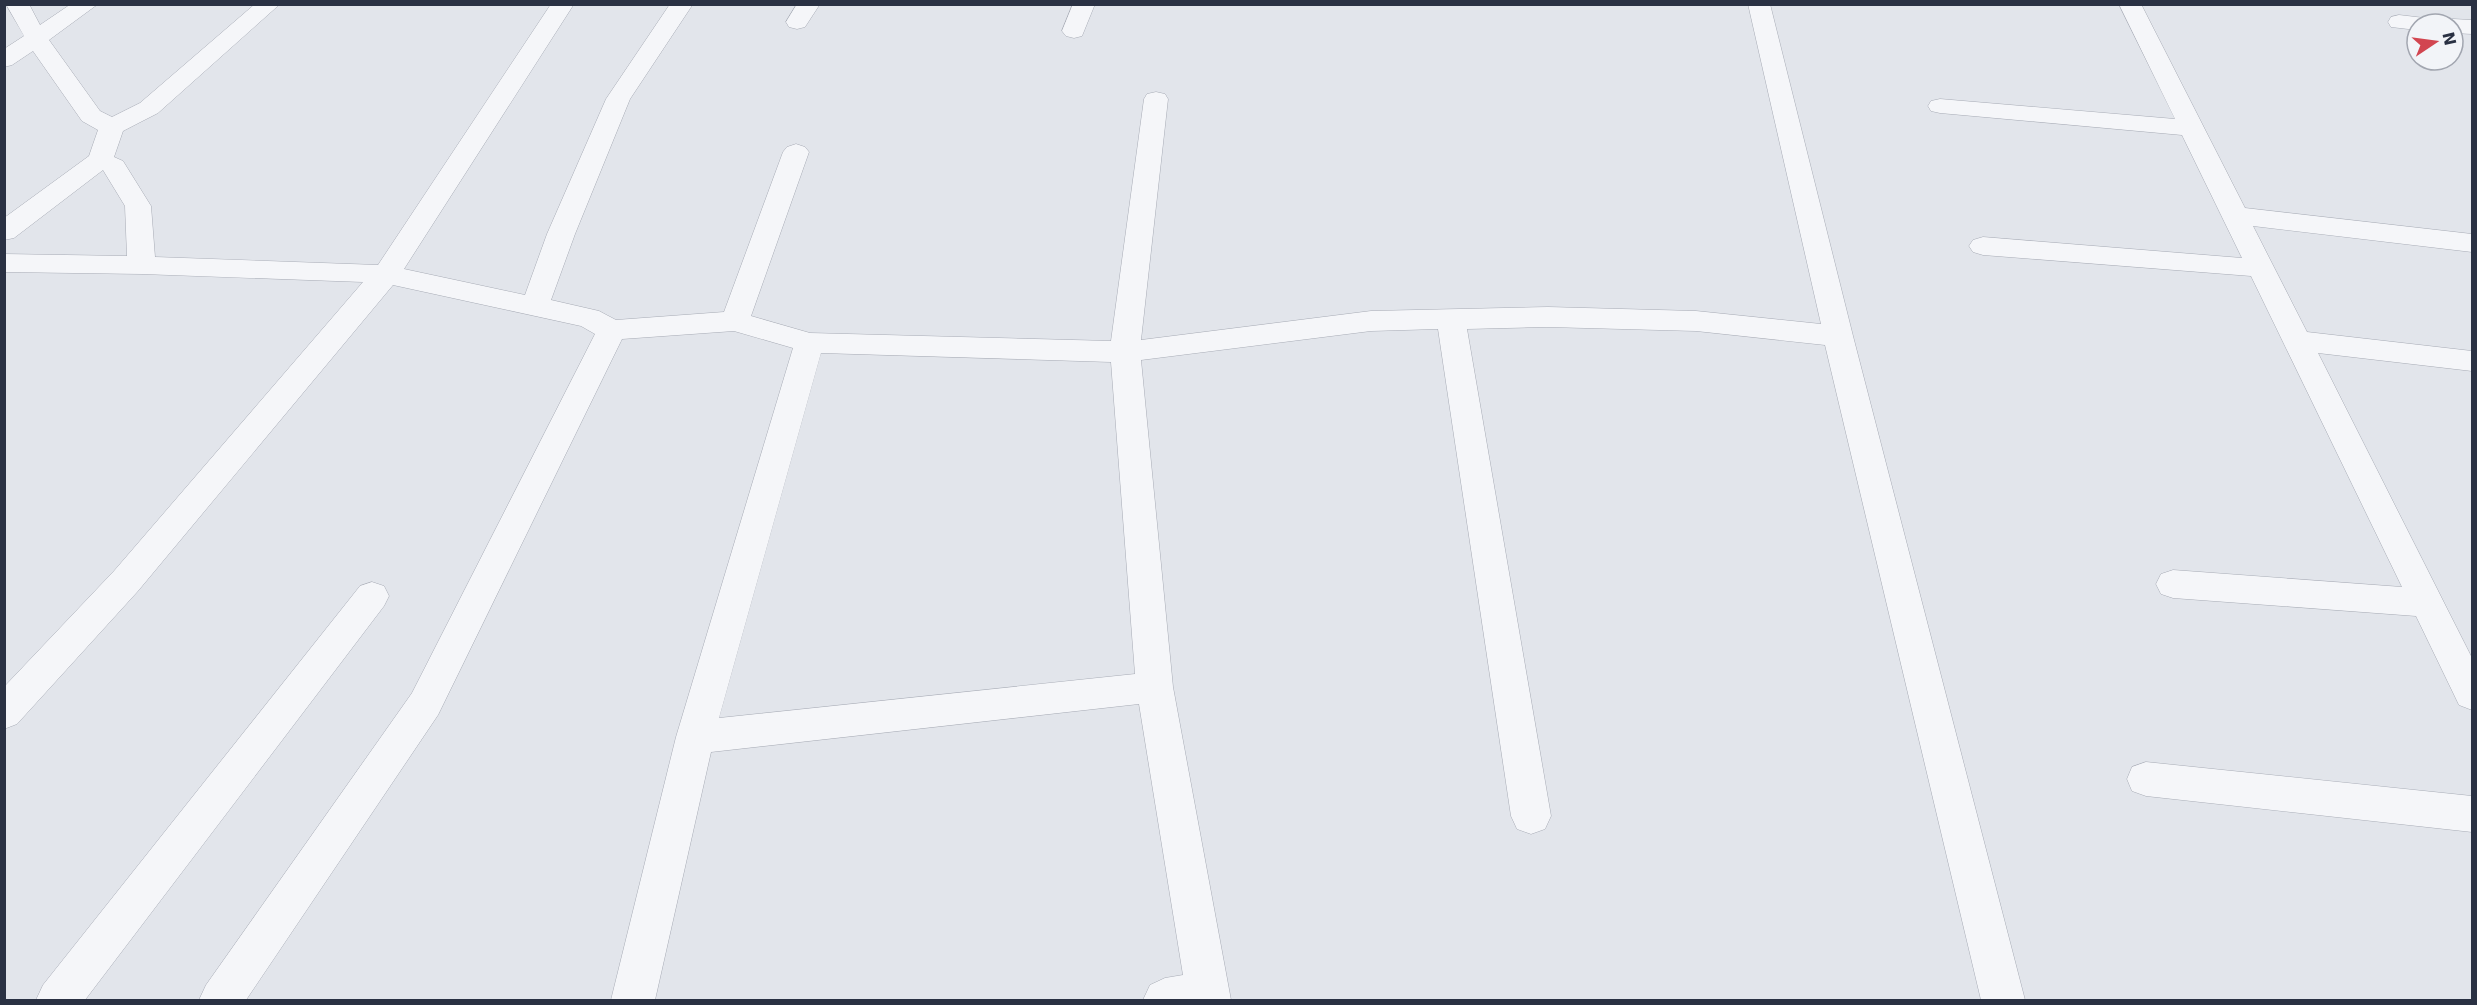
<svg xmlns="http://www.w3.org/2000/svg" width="2477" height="1005" viewBox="0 0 2477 1005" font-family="'DejaVu Sans',sans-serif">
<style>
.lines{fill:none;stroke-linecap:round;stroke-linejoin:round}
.minor-casing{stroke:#a7abb5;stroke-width:1}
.minor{fill:#f5f6f9;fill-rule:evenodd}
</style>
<rect width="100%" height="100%" fill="#e2e5eb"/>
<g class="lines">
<g class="minor-casing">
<g id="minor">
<path d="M6,4h23l11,21 31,-21h27l-49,36 51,71 12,6 28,-14 115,-99h25l-122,109 -35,18 -9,26 9,4 28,45 4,51 223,8 173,-261h23l-170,265 121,26 22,-61 59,-135 64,-95h23l-63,95 -55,135 -24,66 48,11 17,9 108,-8 59,-160 4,-5 9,-3 9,3 4,5 -58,164 59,17 301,8 33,-242 3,-5 9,-2 9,2 3,5 -27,241 230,-29 177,-4 148,4 125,13 -73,-320h22l83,332 172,664h-44l-156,-655 -129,-14 -148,-4 -81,2 84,487 -6,13 -14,5 -14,-5 -6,-13 -73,-487 -67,2 -230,29 32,327 58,313h-88l7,-15 15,-7 18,-3 -44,-271 -428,48 -56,248h-44l65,-263 117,-389 -59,-17 -112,8 -184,376 -192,285h-47l7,-15 206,-292 183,-359 -14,-8 -188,-41 -255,306 -121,133 -13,5v-42l110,-116 249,-289 -221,-8 -138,-2v-18l123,2 -2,-50 -22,-36 -89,68 -10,2v-22l85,-62 9,-26 -16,-9 -49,-70 -21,14 -8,2v-18l20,-13zM821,353l290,9 24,312 -416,44z"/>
<polygon points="797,4 820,4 805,27 797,29 789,27 786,22"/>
<polygon points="1073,4 1095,4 1082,36 1074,38 1066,36 1062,31"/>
<polygon points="2119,4 2141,4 2245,208 2472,234 2472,252 2253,226 2307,332 2472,351 2472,371 2318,353 2472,658 2472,710 2459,705 2416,616 2173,598 2161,594 2156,584 2161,574 2173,570 2402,587 2251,276 1983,255 1973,252 1969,246 1973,240 1983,237 2242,258 2182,135 1940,113 1931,111 1928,106 1931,101 1940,99 2175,119"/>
<polygon points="2399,15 2433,19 2436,24 2417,24 2417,30 2391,27 2388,22 2391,17"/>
<polygon points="2453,19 2472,20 2472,34 2453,33 2453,24 2443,24"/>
<polygon points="372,582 384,586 389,596 384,606 85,1000 36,1000 43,985 360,586"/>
<polygon points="2146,762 2472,796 2472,832 2146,796 2132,791 2127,779 2132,767"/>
</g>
</g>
<use href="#minor" class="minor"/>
</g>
<rect width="2477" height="1005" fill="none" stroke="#2a3143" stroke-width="12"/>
<g transform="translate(2435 42) rotate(77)"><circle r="28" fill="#f2f4f8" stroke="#a2a6b0" stroke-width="1.5"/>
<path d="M0-4.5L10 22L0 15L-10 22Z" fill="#d24550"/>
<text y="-9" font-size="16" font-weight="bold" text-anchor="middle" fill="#2a3143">N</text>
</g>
</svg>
